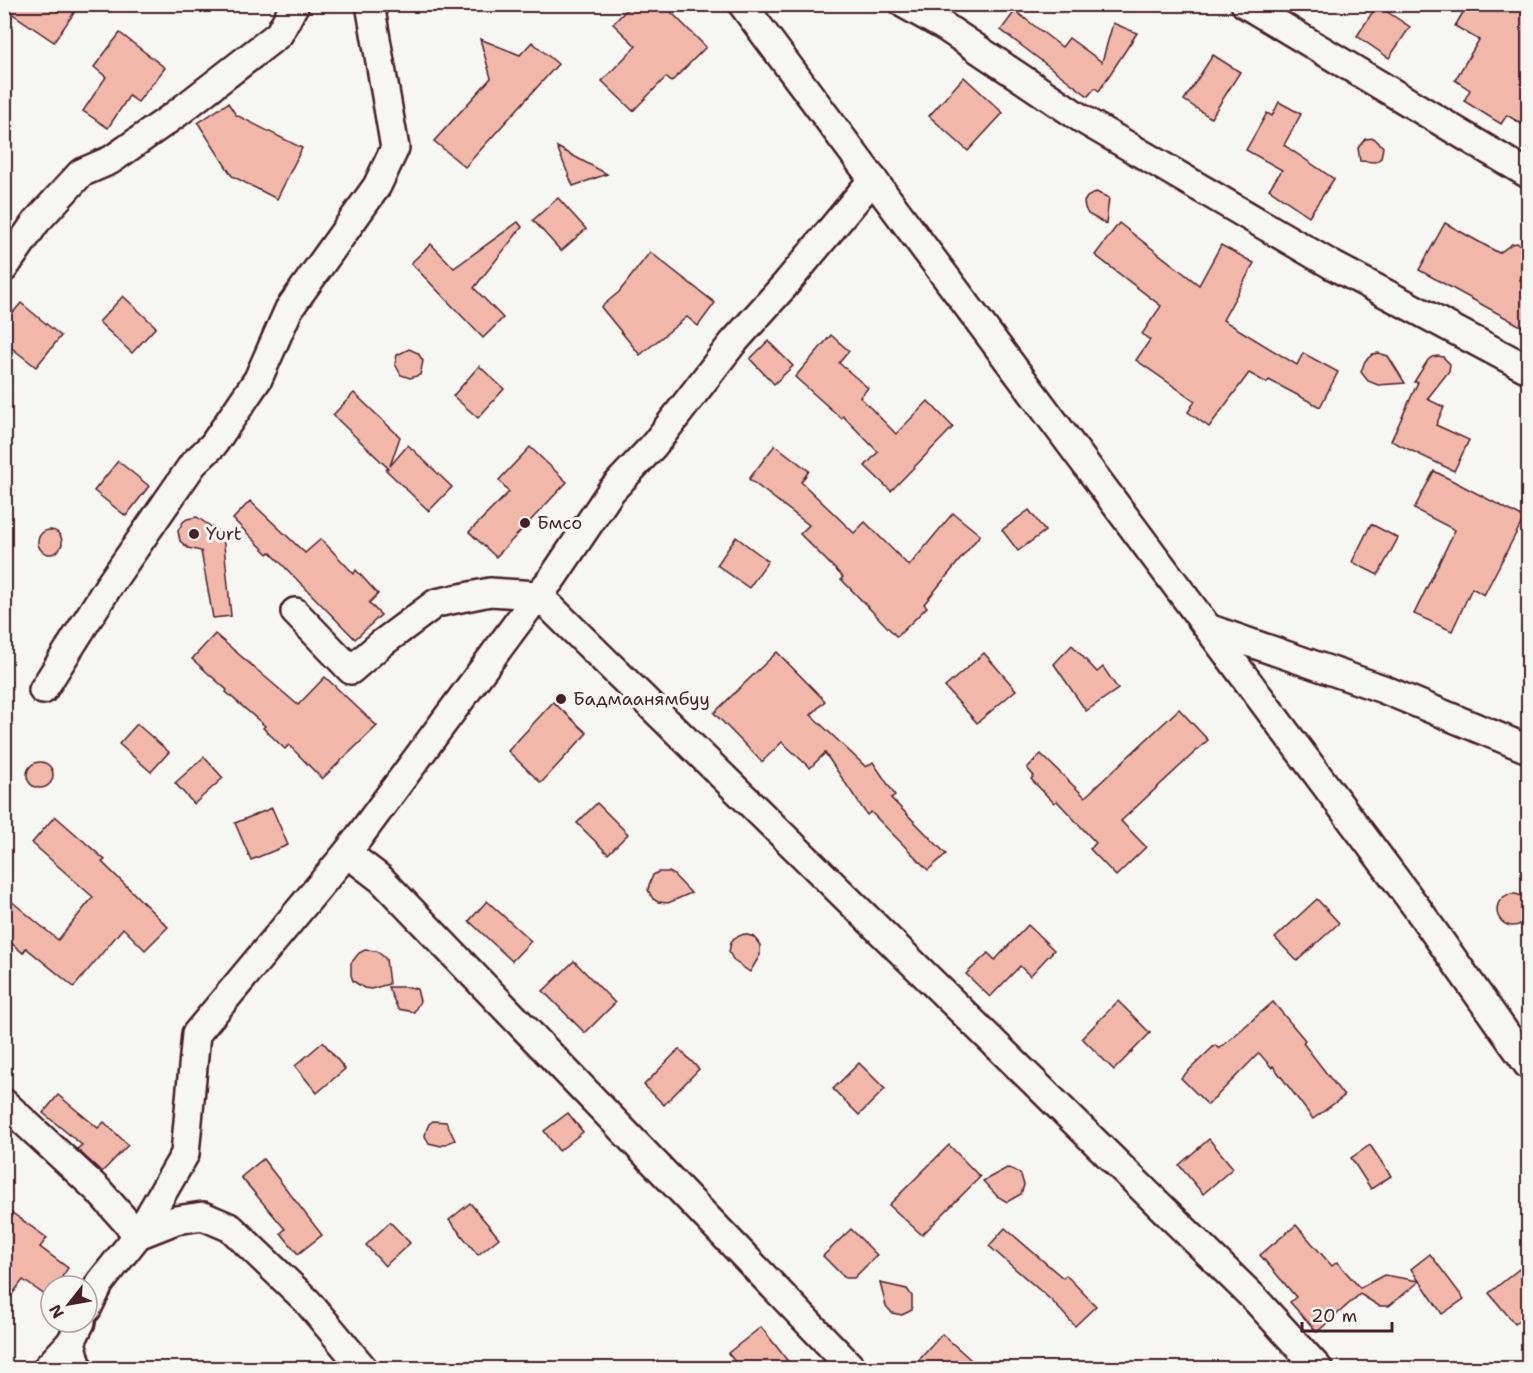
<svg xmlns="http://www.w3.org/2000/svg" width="1533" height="1373" viewBox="0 0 1533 1373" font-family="'Shantell Sans',sans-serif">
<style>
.building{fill:#f1b8a9;stroke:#4a1f2b;stroke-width:1.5}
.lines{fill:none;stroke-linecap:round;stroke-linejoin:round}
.street-casing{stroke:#4a1f2b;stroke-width:32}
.street{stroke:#f6f6f2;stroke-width:27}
.poi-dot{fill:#4a1f2b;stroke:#f6f6f2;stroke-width:2}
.labels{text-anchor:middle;stroke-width:6;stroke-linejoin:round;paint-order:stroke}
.poi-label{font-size:18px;fill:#4a1f2b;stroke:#f6f6f2;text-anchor:start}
</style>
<rect width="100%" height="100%" fill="#f6f6f2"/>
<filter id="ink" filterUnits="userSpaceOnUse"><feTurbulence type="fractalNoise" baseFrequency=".0167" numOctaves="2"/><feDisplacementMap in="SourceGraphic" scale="12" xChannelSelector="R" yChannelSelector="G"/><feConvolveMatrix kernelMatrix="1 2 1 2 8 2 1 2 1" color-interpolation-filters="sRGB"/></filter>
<g filter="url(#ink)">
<g class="building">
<polygon points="4,4 62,4 74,13 54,42 4,8"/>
<polygon points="632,4 663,4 706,47 671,82 666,77 633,111 602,81 636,46 613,24"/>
<polygon points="1468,4 1528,4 1528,128 1507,115 1501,124 1464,101 1470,90 1455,80 1479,40 1455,26"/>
<polygon points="1377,5 1410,27 1389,58 1357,36"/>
<polygon points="1015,11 1062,47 1069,38 1102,62 1113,23 1137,33 1099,91 1095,88 1088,96 1001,30"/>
<polygon points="120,33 165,68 138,102 129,96 108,128 83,111 106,77 94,67"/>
<polygon points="480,39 520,55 532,42 558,64 465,167 434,141 491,78"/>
<polygon points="1213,55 1240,72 1211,118 1184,100"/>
<polygon points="964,77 1003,113 968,151 929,116"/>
<polygon points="1279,102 1301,114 1284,145 1334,179 1309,216 1269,189 1282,170 1246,150 1267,113 1272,116"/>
<polygon points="228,103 236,115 302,148 277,199 232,176 198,123"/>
<polygon points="1374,138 1383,147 1381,158 1375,162 1360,161 1358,148 1365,139"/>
<polygon points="557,147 607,174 573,186"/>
<polygon points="1096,192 1109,198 1106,224 1088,214 1085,208 1084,202 1087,197"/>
<polygon points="558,198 586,229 561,251 533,220"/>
<polygon points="518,222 522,227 474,288 503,318 483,338 411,263 431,244 454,268"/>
<polygon points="1119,223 1199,285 1221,245 1254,263 1223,320 1297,365 1303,353 1338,372 1320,407 1269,380 1267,383 1249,373 1209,427 1188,412 1195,401 1136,360 1150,340 1142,334 1161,306 1095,255"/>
<polygon points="1445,223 1499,253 1512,244 1517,243 1525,248 1528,260 1520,280 1528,285 1528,330 1419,270"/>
<polygon points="650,252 715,303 698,326 687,317 640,355 601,307 619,292"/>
<polygon points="123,296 156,327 132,353 99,322"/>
<polygon points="21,303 61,336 36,367 4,342 4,323"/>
<polygon points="831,335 849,351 839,363 868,388 860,397 896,434 928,401 953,427 891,491 865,466 878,452 843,416 841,418 795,377"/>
<polygon points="768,341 793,366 774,384 750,359"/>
<polygon points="409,349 418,353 423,361 420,375 410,378 401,375 395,364 397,355"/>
<polygon points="1378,353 1388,356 1405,383 1378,385 1368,381 1361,372 1365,361 1373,354"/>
<polygon points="1438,356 1443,357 1450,364 1449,371 1427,399 1444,407 1436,425 1469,440 1454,471 1391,441 1418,382 1414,382 1428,360 1432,357"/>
<polygon points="479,366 504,389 478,418 453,396"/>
<polygon points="354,393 400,437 390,466 408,445 452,487 429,511 386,470 388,468 333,415"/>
<polygon points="775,445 809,471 801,482 854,533 865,522 909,566 953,513 980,535 924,604 927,607 897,637 841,579 843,577 800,534 809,525 749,479"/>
<polygon points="530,447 567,482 496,557 469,532 509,492 499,480"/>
<polygon points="118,461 149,486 126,516 94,491"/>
<polygon points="1434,471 1524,518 1484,595 1472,588 1452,631 1414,614 1455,530 1414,509"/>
<polygon points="250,501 305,553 321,539 354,574 356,570 378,594 369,603 381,615 355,639 270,552 268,554 233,519"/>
<polygon points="1029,510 1045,531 1018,551 1002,530"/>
<polygon points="197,517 223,535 231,616 213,618 201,551 188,548 180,541 178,531 183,522 187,519"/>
<polygon points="1371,524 1398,538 1378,575 1352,562"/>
<circle cx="50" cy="542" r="12"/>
<polygon points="736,537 768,561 749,588 717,565"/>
<polygon points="215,634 298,705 325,677 377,726 322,779 289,745 285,749 263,728 265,726 226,692 227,690 192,659"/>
<polygon points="1072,645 1097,672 1103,667 1118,689 1086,711 1054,664"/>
<polygon points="777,652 825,701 811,715 866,767 873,762 895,795 891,798 946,854 928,870 871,812 867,815 825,753 810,768 782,742 762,762 714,713"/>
<polygon points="984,653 1016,690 977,723 945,687"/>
<polygon points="553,702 587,733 541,783 508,751"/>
<polygon points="1179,709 1208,740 1121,821 1146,847 1116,876 1090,849 1096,843 1057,801 1054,803 1031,779 1034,776 1027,768 1041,754 1085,797"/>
<polygon points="137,724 169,752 151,772 119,744"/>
<polygon points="204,757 223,778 194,804 175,783"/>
<circle cx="40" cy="775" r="13"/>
<polygon points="597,803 628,834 608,854 577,823"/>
<polygon points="272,808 288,845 251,860 235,823"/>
<polygon points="55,816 105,860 102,862 168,927 145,950 123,928 74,987 26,948 23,953 4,937 4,895 58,940 93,897 32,843"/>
<polygon points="658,872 669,872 673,874 691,893 668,903 658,902 653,899 648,890 649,885 653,875"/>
<circle cx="1513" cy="910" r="16"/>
<polygon points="1317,899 1339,923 1297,961 1275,938"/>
<polygon points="487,901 531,941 512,961 469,921"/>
<polygon points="1028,925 1054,950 1030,976 1020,966 990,997 966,974 988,953 995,960"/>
<polygon points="744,934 754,937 760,945 760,955 750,972 734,961 729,952 731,942 734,938"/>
<polygon points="365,950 377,951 386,959 389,984 371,989 364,988 353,981 351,975 351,963 359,953"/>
<polygon points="574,961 615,1003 585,1033 543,991"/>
<polygon points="388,987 409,987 417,989 420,1001 414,1012 398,1009"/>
<polygon points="1118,1001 1150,1033 1114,1070 1082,1038"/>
<polygon points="1273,1002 1305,1040 1303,1043 1344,1096 1313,1119 1273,1066 1272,1068 1259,1053 1208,1105 1181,1078 1215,1045 1219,1049"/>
<polygon points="323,1042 345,1069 317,1093 295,1066"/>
<polygon points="679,1049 699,1069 664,1105 644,1085"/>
<polygon points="859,1063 885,1089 859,1115 833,1089"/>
<polygon points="58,1095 98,1128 104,1122 128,1145 102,1172 77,1149 82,1145 43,1113"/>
<polygon points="568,1113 583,1132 559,1151 544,1131"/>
<polygon points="433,1121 446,1122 455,1140 441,1146 429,1143 425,1136 426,1131 429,1124"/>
<polygon points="1209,1139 1233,1168 1203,1194 1179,1165"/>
<polygon points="949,1145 980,1177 922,1235 889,1205"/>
<polygon points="1370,1145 1391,1176 1371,1189 1351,1158"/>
<polygon points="263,1159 322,1235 298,1254 281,1233 285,1229 241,1177"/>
<polygon points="1007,1168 1012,1169 1021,1175 1024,1185 1021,1194 1007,1202 997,1196 983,1181"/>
<polygon points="470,1203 499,1238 478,1255 449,1220"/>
<polygon points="4,1207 47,1238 40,1247 68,1268 56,1286 51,1286 51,1292 48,1297 23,1280 4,1305"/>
<polygon points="390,1222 410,1243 385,1266 366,1245"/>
<polygon points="1296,1225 1332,1266 1337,1262 1360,1288 1384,1275 1419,1281 1411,1269 1430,1254 1464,1299 1442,1314 1420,1281 1389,1306 1379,1306 1360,1294 1317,1332 1290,1302 1296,1297 1260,1255"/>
<polygon points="1005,1228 1063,1278 1066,1275 1096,1306 1075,1326 1052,1301 989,1246"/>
<polygon points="851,1229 877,1255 854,1278 845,1278 823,1256"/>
<polygon points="1519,1269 1528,1281 1528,1313 1515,1324 1489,1293"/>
<polygon points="880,1283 907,1289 912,1296 912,1310 902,1315 892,1313 886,1306"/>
<polygon points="761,1327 780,1351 793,1368 740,1368 728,1353"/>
<polygon points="942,1334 980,1368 912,1368"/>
</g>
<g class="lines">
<g class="street-casing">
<g id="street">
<polyline points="742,4 1417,908 1528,1065"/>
<polyline points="904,4 945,27 1082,119 1332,265 1528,369"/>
<polyline points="1245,4 1528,174"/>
<polyline points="4,268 36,222 81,173 111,160 175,115 279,34 295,4"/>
<polyline points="295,612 351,670 381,644 436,603 490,592 538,595 1254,1298 1318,1368"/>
<polyline points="1208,628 1383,689 1528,749"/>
<polyline points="43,690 108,587 193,464 213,445 258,379 289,309 377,186 395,148 370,4"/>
<polyline points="347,853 381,879 852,1368"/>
<polyline points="4,1103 98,1190 138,1235"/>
<polyline points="138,1235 176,1220 203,1216 231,1228 307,1301 363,1368"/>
<polyline points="87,1309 100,1283 138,1235 185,1154 196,1034 347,853 538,595 551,580 611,491 654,445 732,344 785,285 873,179"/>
<polyline points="47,1368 71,1342"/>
<polyline points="78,1368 71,1342 81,1322"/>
</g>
</g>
<use href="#street" class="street"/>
</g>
</g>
<g class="poi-dot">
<circle cx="525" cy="523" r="6"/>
<circle cx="194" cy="534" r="6"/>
<circle cx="561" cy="699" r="6"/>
</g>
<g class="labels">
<g class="poi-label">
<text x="537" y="529">Бмсо</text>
<text x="206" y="540">Yurt</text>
<text x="573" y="705">Бадмаанямбуу</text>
</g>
</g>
<rect width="1533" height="1373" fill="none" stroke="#f6f6f2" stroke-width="24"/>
<rect x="12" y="12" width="1509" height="1349" fill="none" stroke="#4a1f2b" stroke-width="2" filter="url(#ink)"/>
<g transform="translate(69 1304) rotate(239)"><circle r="28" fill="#f6f6f2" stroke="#b1a0a2" stroke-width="1.5"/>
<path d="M0-4.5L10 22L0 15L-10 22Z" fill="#4a1f2b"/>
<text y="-9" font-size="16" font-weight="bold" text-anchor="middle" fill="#4a1f2b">N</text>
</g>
<path d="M1302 1322v9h90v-9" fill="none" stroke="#4a1f2b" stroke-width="3"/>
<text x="1311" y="1322" font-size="18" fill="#4a1f2b" stroke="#f6f6f2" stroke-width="4.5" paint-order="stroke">20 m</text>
</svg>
